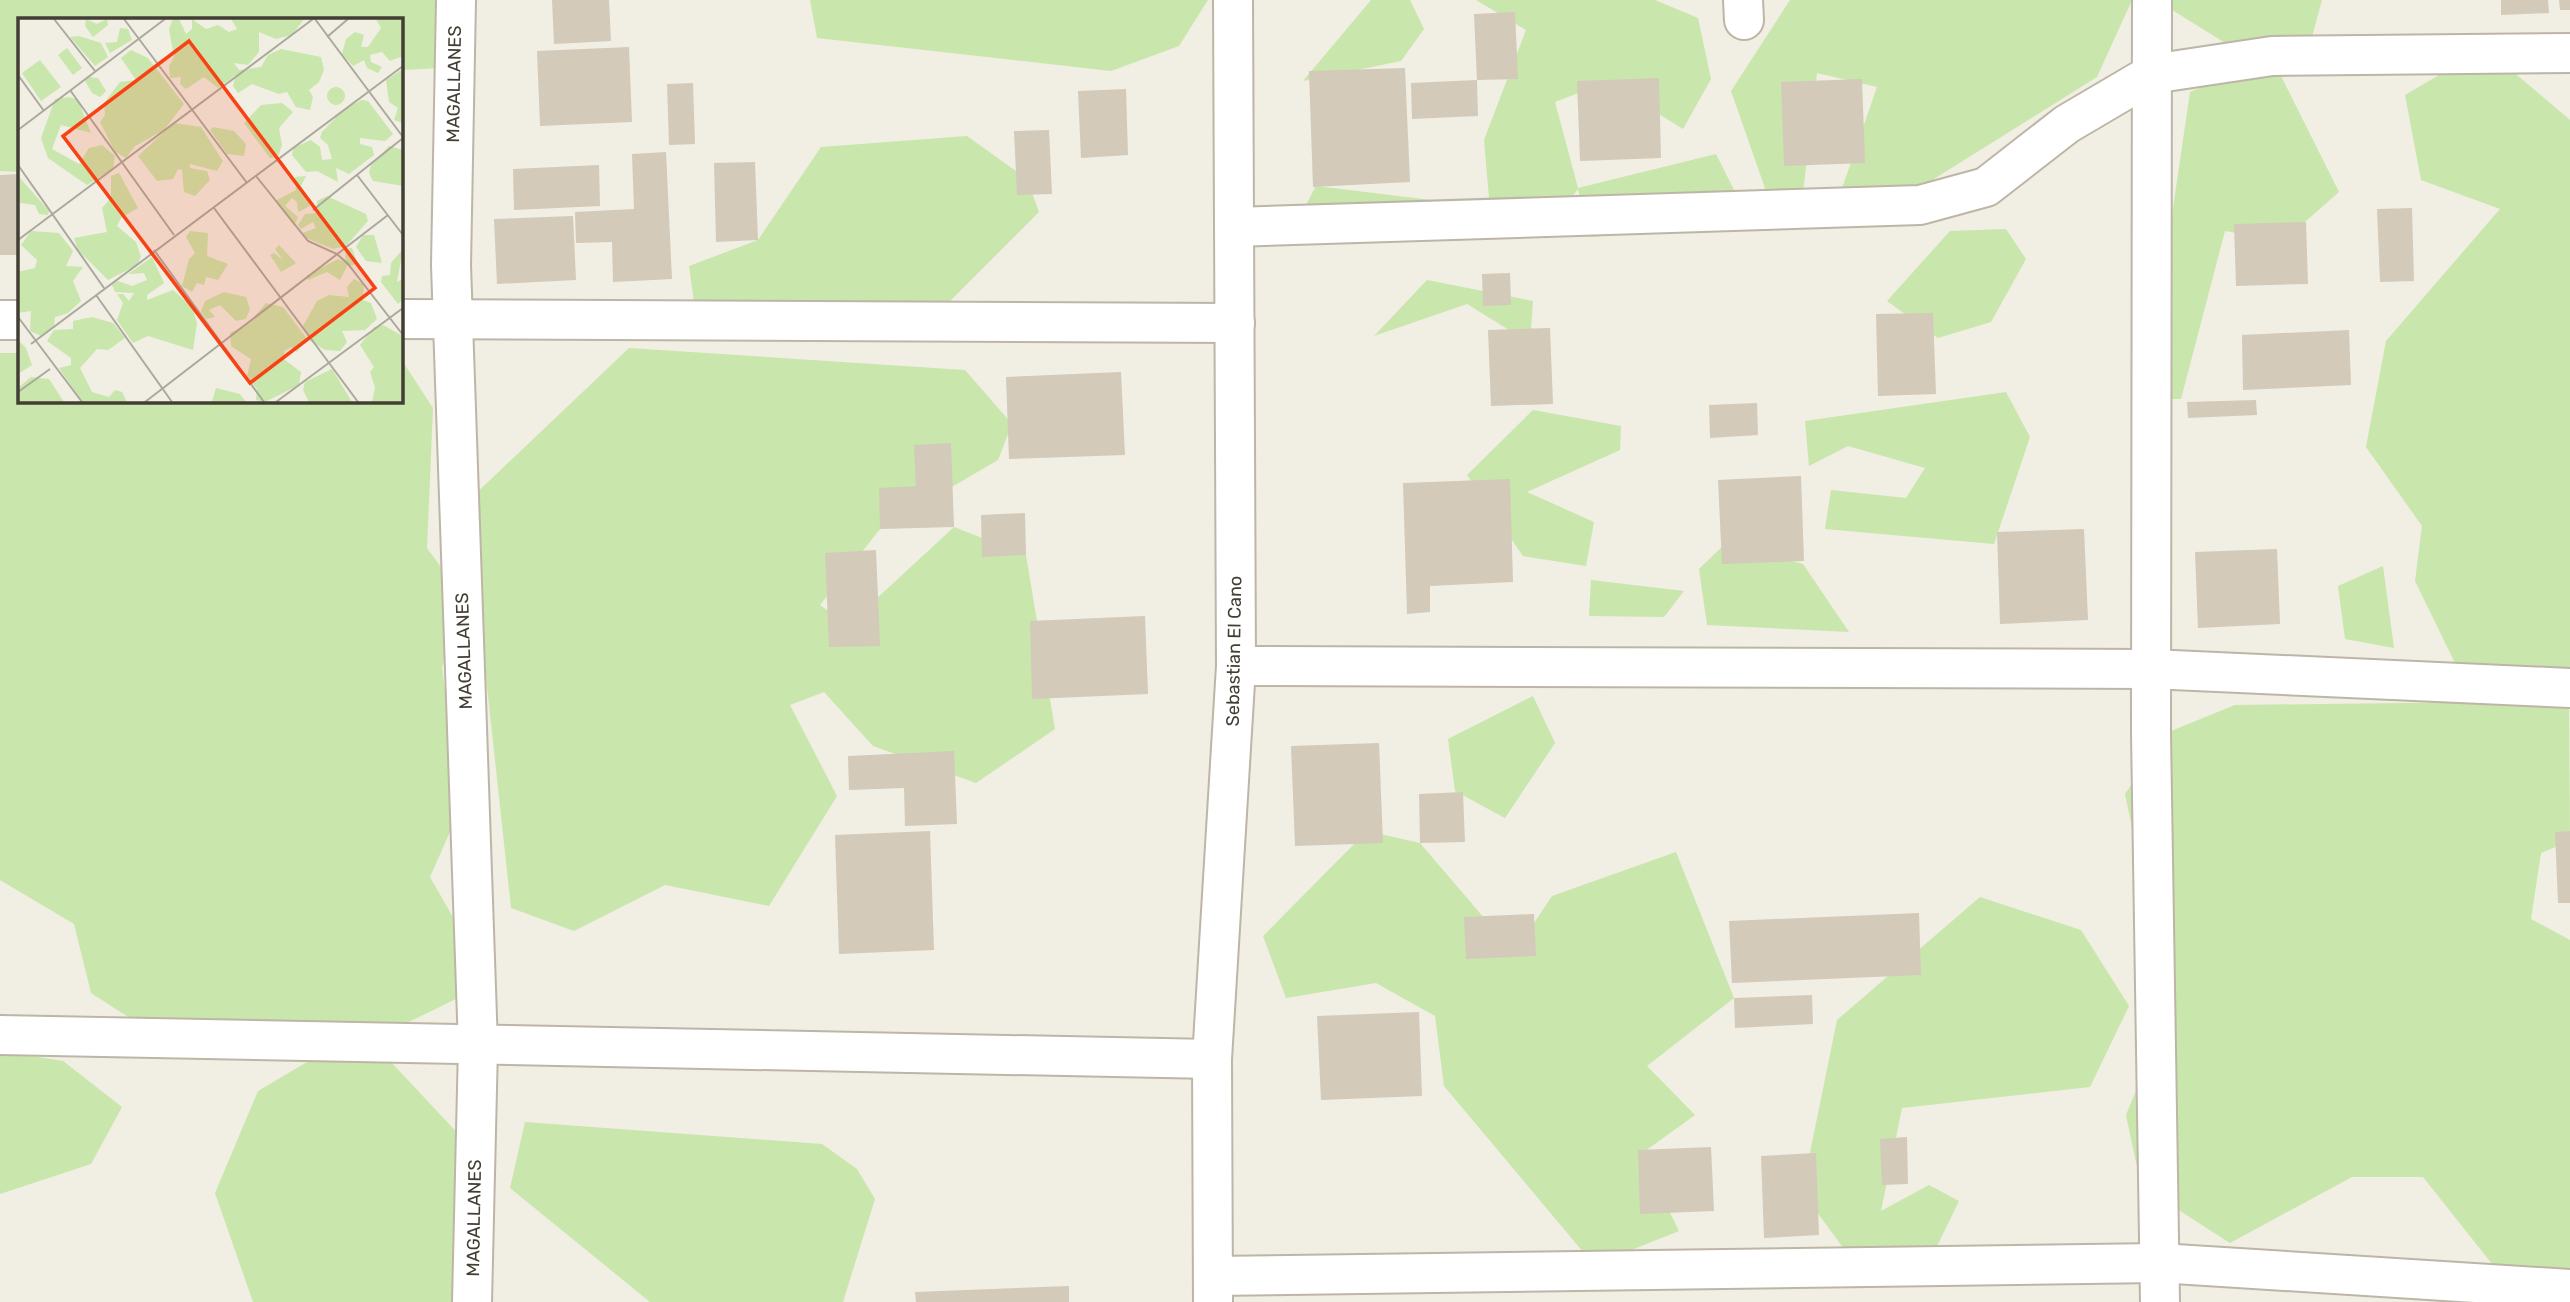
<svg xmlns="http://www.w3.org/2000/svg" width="2570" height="1302" viewBox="0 0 2570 1302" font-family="Rubik,sans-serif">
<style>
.green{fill:#c9e6ac}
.building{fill:#d3cab9}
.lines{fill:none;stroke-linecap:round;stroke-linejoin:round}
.minor-casing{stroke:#bdb6a6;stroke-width:42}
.minor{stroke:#fff;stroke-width:38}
.labels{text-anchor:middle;stroke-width:5;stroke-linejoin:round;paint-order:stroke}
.street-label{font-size:18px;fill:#433e33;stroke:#fff}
.inset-road{fill:none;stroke:#aba89d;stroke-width:2}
.view{fill:#f84214;fill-opacity:0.15;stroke:#f84214;stroke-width:3.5}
.inset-edge{fill:none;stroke:#433e33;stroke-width:3.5}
</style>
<rect width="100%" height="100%" fill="#f1eee3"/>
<g class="green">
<polygon points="0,0 445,0 441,68 401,70 401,19 19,19 19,172 0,171"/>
<polygon points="810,0 1208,0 1179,46 1111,71 817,38"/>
<polygon points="1371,0 1410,0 1424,29 1401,61 1303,81"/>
<polygon points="1476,0 1655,0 1698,18 1711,79 1683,129 1607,82 1555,102 1578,188 1716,154 1751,224 1589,237 1578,189 1547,229 1491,221 1484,140 1526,30"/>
<polygon points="1790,0 2132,0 2097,77 1889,207 1837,203 1877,87 1817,73 1803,193 1766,191 1731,91"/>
<polygon points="2156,0 2322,0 2307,55 2277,68 2339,192 2283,241 2225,231 2181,399 2145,399 2190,92 2259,64"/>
<polygon points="2485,48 2570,120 2570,687 2456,665 2415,581 2422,526 2366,447 2386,341 2500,209 2421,180 2405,95"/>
<polygon points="967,136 1027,179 1039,212 942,309 694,302 689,266 758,240 821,147"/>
<polygon points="1316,186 1431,200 1436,237 1293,229"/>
<polygon points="2006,229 2026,259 1991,322 1938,338 1887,301 1950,231"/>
<polygon points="1427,280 1533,301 1530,343 1467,304 1374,336"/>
<polygon points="629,348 965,370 1012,424 998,460 880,529 820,605 848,625 954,527 1026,555 1055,729 976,783 873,746 824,692 790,705 837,796 769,906 665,885 574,931 511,908 467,502"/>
<polygon points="0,353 19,353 19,401 401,401 401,359 433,408 427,548 466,601 442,667 460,809 430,877 482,968 464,995 364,1044 147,1029 91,993 74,924 0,880"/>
<polygon points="2006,392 2030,437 1994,544 1825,529 1831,490 1906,498 1925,468 1848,446 1809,466 1805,421"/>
<polygon points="1533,410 1621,426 1620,450 1527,492 1594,522 1586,566 1523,556 1467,475"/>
<polygon points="1726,543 1803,564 1849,632 1707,625 1699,569"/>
<polygon points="2383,566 2394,648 2345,639 2338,586"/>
<polygon points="1591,580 1684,591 1664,617 1589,616"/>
<polygon points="1533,696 1555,743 1505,818 1455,791 1448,739"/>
<polygon points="2569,701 2570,841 2541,853 2531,919 2570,940 2570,1283 2508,1284 2423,1177 2352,1177 2230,1243 2141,1186 2126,1115 2170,1008 2125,794 2166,733 2235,705"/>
<polygon points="1367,831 1420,843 1514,953 1552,896 1676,852 1734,998 1647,1066 1695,1115 1641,1154 1679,1231 1594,1265 1444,1086 1435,1016 1376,983 1286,998 1263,936"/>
<polygon points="1980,897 2081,930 2129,1006 2090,1087 1902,1108 1881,1211 1929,1185 1959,1201 1924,1273 1856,1265 1802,1192 1837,1020"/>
<polygon points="0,1051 63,1061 122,1107 91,1164 0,1194"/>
<polygon points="319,1055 390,1061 465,1141 452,1302 253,1302 215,1193 258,1091"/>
<polygon points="525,1122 822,1144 857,1169 875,1199 843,1302 650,1302 510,1188"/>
</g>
<g class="building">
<polygon points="552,0 609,0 611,41 554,44"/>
<polygon points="2501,0 2548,0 2549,13 2501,15"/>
<polygon points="2559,0 2570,0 2570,10 2560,10"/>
<polygon points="1515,12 1518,79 1477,80 1478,116 1412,119 1411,83 1477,80 1474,14"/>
<polygon points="629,47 632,122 540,126 537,51"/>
<polygon points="1405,68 1410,182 1313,187 1309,71"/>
<polygon points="1659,78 1661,158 1580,161 1577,81"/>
<polygon points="1862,79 1865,163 1784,166 1781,82"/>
<polygon points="693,83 695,144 669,145 667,84"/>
<polygon points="1126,89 1128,155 1081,158 1078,91"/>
<polygon points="1049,130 1052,194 1017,195 1014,131"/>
<polygon points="666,152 672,279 613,282 612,242 576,243 575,212 634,209 632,154"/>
<polygon points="755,162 758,240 716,242 714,163"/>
<polygon points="599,165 600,206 514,210 513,169"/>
<polygon points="19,174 19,255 0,255 0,175"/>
<polygon points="2412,208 2414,281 2380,282 2377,209"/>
<polygon points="573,216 576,280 497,284 494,219"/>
<polygon points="2306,222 2308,284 2236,286 2234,224"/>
<polygon points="1510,273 1511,305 1483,306 1482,274"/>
<polygon points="1933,313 1936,394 1878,396 1876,314"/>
<polygon points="1550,328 1553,404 1491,406 1488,330"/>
<polygon points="2349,330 2351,385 2243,390 2242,335"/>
<polygon points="1121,372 1125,455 1009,459 1006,377"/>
<polygon points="2256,400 2257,415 2188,418 2187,402"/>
<polygon points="1757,403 1758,435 1710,438 1709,405"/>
<polygon points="951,443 954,527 880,529 879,488 916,486 914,445"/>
<polygon points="1801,476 1804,561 1722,564 1718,480"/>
<polygon points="1510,479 1513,582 1430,586 1430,612 1407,614 1403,483"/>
<polygon points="1025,513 1026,555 982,557 981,515"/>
<polygon points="2084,529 2088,620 2000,624 1997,532"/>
<polygon points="2277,549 2280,624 2198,628 2195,552"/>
<polygon points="876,550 880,646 829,647 825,553"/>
<polygon points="1145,616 1148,694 1032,699 1030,621"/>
<polygon points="1379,743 1383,843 1295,846 1291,746"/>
<polygon points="954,751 957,824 905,826 904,788 849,790 848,756"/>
<polygon points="1463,792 1465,842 1420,843 1419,794"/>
<polygon points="930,831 934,950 839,954 835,835"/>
<polygon points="2570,831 2570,903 2558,903 2555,832"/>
<polygon points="1919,913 1921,975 1732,983 1729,921"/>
<polygon points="1534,914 1536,956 1466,959 1464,917"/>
<polygon points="1812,995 1813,1024 1735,1028 1734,998"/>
<polygon points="1419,1012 1422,1096 1321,1100 1317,1016"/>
<polygon points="1907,1137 1908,1184 1882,1185 1880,1139"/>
<polygon points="1711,1147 1714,1211 1640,1214 1638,1150"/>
<polygon points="1816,1153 1819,1235 1764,1238 1761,1156"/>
<polygon points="1069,1286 1069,1302 916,1302 915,1292"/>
</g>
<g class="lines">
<g class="minor-casing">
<g id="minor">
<polyline points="456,0 451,265 478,1046 472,1302"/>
<polyline points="1743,0 1744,20"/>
<polyline points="2152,0 2151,733 2160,1302"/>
<polyline points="1234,227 1920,205 1986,187 2067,124 2152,74 2272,56 2570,53"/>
<polyline points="401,319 1235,323"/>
<polyline points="0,320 19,320"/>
<polyline points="1236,666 2151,669 2570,688"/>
<polyline points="0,1035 1212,1059"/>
<polyline points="1213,1276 2159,1263 2570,1289"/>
<polyline points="1213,1302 1212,1059 1236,666 1233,0"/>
</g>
</g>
<use href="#minor" class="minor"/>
</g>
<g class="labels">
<g class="street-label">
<text transform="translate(454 84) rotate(-89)" y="6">MAGALLANES</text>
<text transform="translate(464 651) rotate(-92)" y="6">MAGALLANES</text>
<text transform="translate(1234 651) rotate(-89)" y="6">Sebastian El Cano</text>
<text transform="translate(474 1218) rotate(-89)" y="6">MAGALLANES</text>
</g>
</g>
<g transform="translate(18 18)">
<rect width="385" height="385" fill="#f1eee3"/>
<path d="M68,1l11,5 10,-5 1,6 -15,12 -8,-11zM155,1h6l7,15 6,-5v-10l14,10 12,-4 11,7 8,-3 -6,-10h73l-12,16 -16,4 -17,-7v20l-11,13 -14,-2 5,7 22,-3 7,-12 13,-6 40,8 3,13 -5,12 -10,8 4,7 -3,13 -14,-3 -9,-15 -8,2 -27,-10 -14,9 -5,-7 3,-11 -18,13 -14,-11 -18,12 -6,-5 1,-7 -11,1 -1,-12 5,-9 -5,-28zM358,1h27v37l-13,5 -8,-9 -12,3 1,7 11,5 -4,6 -11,-5 -3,-8 -11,6 -11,-12 4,-15 9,-7 9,3 -3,12h7l13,-19zM102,10l8,1 4,11 -22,13 -5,-10 12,-1zM61,18l22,7 7,14 -13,9 -25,-29zM49,30l15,20 -9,7 -15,-20zM113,32l17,8 36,46 -20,26 -29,16 -9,12 -11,-6 -15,-30 5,-7 -1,-12 16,-21 16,-2 -15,-22zM22,42l21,27 -20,14 -19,-28zM385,51v54l-9,-3 4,-12 -9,-6 -3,-22zM71,59l9,1 8,13 -6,6 -8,-4 -7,-12zM309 78a9 9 0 1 1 18 0a9 9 0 1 1-18 0ZM51,79l9,3 13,33 -30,-8 -9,24 27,15 10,-16 13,-3 13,11 -2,13 -26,16 -39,-27 -7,-20 14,-39zM344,82l6,1 25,33 -8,7 -25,-3v6l12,3 2,8 -25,19 -13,-6 2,14 -21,-11 -11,1 -14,-17 1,-7 18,-8 9,7 2,13 10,-1 -4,-14 -8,-7 2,-6 22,-23zM264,85l11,9 -14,16 3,17 -4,12 -8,1 -26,-35 17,-18zM156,105l27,4 22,34 -6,10 -27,-7v4l17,3 3,9 -15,16 -11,-4 -2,-22 -4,-1 -5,10 -16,2 -19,-25zM195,109l21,4 12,13 -2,12 -17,-2 -17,-24zM371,128l14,4v36l-30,-5 -4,-8 2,-8zM101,155l19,35 -17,10 -4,8 19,16 5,15 -4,8 -29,15 -30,-30 -4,-12 33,-6 -5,-24 9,-10v-22zM288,158l-5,10 9,20 -12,6 -1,-10 -5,-4 -7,8 13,11 -4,9 -19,-25 21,-11 -1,-13zM2,160l29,33 -1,4 -9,-1 -4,-9 -15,-2zM309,178l39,18 2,7 -22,25 -13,3 -27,-11 -4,-5 14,-5 -3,-6 -12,7 -3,-4 7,-11 13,-1 -1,-12zM13,213l28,2 14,18 -7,15 17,1 -10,14 8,20 -13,12 -13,4 -1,9 -13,10 -11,-5 1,-20 -13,2v-41l17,-4 2,-8 -16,-15zM172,213l18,2 -1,23 21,8 -10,16 -12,-3 -2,8 -7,-2 -5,9 -10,-6 7,-27 6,-6 -9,-16zM345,217h11l8,28 -16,-2 -10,-14zM261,227l17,18 -15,9 -11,-17 4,-2 9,7 -8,-11zM334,230l6,16 -11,2 -7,14 -13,-8 -19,8 -2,-4 32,-17 8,4 -1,-14zM385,231l-6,33 6,-3v20l-5,5 -17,-22 1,-6 8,-1 1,-12zM134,239l12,26 -17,12v5l26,-10 19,17 5,16 -4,27 -45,-14 -15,7 -16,-23 6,-17 -6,-9h6l6,7 5,-8 -19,-1 -3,-7 3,-5 17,6 15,-6 -3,-7 -16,1zM336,261l10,5 -1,16 8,3 6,16 -12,11 -23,1 5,11 -7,9 -15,-1 -15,-9 -7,-15 14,-25 12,-6 20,2 -2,-10zM206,274l22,5 4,12 -4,10 -10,2 -16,-16 -11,5 6,7 -9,2 -5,-8 4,-10zM248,285l17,4 24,32 -10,13 -6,-5 -7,4 1,9 16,12 -2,13 -34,17 -9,-2 1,-11 -10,-13 4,-17 -20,-13 -1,-13 19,-10zM74,299l21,6 12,15 -17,12 -11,-1 -17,19 12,24 17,5 6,-7 7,2 5,10h-45l-23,-34 12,-3v-7l-24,-17 7,-11 19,-1v-8zM385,305v79h-31l3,-15 -5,-15 4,-5 -14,-22 14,-18 9,-2 18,10zM0,322l8,8 6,17 -14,9zM314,351l20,33h-43l-6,-12 2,-8zM13,359l18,2 15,23h-46v-14zM198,370l24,6 6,8h-34z" fill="#c9e6ac"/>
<path class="inset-road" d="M36,1l41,52M106,1l123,164M297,1l88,118M309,19l21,-18M0,57l26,36M52,72l104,145M0,112l147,-111M0,147l86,123M339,157l46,60M238,158l52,65 29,13 11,10 55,71M196,190l144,194M295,192l90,-72M0,222l295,-221M136,232l110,152M78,277l76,107M0,299l64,85M13,326l372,-278M0,374l32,-23M127,384l243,-187M258,384l127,-94"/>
<path class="view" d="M171,23l186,247 -125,95 -187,-247z"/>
<rect width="385" height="385" class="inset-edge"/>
</g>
</svg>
